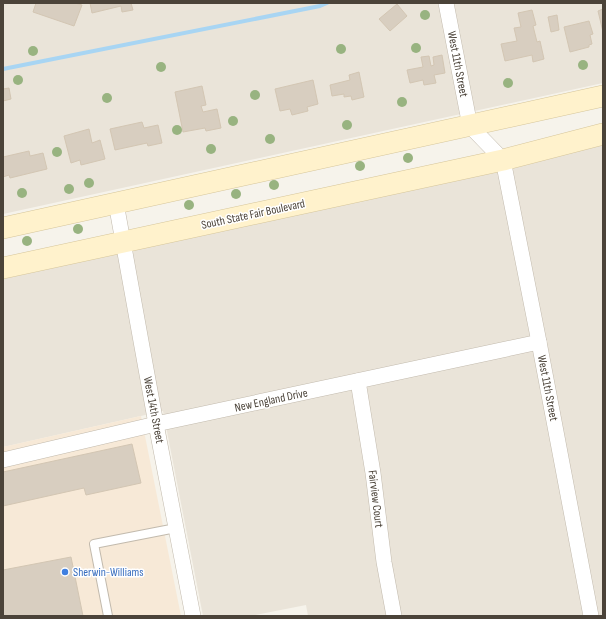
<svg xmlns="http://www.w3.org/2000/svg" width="606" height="619" viewBox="0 0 606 619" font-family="'Sofia Sans Condensed',sans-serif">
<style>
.residential{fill:#eae4d9}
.commercial{fill:#f7e9d7}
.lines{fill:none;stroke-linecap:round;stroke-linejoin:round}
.stream{stroke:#a8d5f3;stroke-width:4}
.building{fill:#d8cec0;stroke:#d3c6b3}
.lane-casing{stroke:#c2baad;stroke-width:10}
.street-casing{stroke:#c2baad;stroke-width:16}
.secondary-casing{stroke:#d6c69b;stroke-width:22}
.lane{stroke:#fff;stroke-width:8}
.street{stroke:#fff;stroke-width:15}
.secondary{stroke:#fff2cc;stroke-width:21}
.tree{fill:#98b380}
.shop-dot{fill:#3f7fe0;stroke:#fff;stroke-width:1.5}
.labels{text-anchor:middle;stroke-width:3;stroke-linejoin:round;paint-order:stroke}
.street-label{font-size:12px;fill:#4b4339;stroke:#fff}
.shop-label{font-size:12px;fill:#366cbe;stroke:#fff;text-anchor:start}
</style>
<rect width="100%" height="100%" fill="#f6f3eb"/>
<g class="residential">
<polygon points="3,3 603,3 603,83 3,214"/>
<polygon points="603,145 603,616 308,616 306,605 250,616 203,616 163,411 3,447 3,279"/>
</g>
<polygon class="commercial" points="141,416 181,616 3,616 3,447"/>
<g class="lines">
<polyline class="stream" points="3,69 320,6 327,3"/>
</g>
<g class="building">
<polygon points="36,3 75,3 82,5 74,26 33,12"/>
<polygon points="90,3 131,3 133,10 122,12 121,6 92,13"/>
<polygon points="397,4 407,16 390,31 379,19"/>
<polygon points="603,9 603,32 598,11"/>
<polygon points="532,10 536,25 533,26 537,42 540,41 544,59 533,62 532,55 505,61 501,44 517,41 514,28 521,27 518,13"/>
<polygon points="557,15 559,30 551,32 548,17"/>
<polygon points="589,21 593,34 590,35 592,44 589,45 589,47 570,52 564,27"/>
<polygon points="442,55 445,73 434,75 436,83 424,85 423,80 410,83 407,70 423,67 421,57 429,56 431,66 434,65 433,57"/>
<polygon points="359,72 364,97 352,100 351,96 344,97 344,94 332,96 330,85 350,80 349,75"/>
<polygon points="313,80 318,104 307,107 308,111 292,115 290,109 280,111 275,89"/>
<polygon points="202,86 206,105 201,106 203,112 217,109 221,128 206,131 205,128 183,132 175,92"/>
<polygon points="9,88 11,99 3,101 3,89"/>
<polygon points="142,122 144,128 158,125 162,143 148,146 147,143 115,150 110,129"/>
<polygon points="89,129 92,143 100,140 105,159 81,165 80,160 71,163 64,136"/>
<polygon points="29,151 30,156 43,153 47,169 10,178 9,175 3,177 3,157"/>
<polygon points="132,444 141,483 86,495 84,488 3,506 3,472"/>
<polygon points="71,557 83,616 3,616 3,570"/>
</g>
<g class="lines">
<g class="lane-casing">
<polyline id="lane" points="108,616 94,544 176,528"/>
</g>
<g class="street-casing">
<g id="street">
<polyline points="446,3 470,126 503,160 539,342 591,616"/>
<polyline points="116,203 156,424 193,616"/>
<polyline points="358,381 373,473 384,562 394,616"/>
<polyline points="3,460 156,424 539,342"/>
</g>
</g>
<g class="secondary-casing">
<g id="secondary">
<polyline points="3,228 603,96"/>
<polyline points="3,268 503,160 603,134"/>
</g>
</g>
<use href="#lane" class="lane"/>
<use href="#street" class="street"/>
<use href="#secondary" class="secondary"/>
</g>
<g class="tree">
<circle cx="425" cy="15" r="5"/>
<circle cx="416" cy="48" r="5"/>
<circle cx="341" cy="49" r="5"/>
<circle cx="33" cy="51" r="5"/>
<circle cx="583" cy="65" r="5"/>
<circle cx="161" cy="67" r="5"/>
<circle cx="18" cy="80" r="5"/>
<circle cx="508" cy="83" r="5"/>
<circle cx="255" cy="95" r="5"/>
<circle cx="107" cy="98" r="5"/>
<circle cx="402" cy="102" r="5"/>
<circle cx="233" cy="121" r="5"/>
<circle cx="347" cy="125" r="5"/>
<circle cx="177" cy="130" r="5"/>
<circle cx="270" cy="139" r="5"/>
<circle cx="211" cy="149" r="5"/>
<circle cx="57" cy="152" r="5"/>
<circle cx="408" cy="158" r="5"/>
<circle cx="360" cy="166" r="5"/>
<circle cx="89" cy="183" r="5"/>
<circle cx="274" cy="185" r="5"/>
<circle cx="69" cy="189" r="5"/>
<circle cx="22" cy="193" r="5"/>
<circle cx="236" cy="194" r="5"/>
<circle cx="189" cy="205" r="5"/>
<circle cx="78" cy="229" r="5"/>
<circle cx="27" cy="241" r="5"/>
</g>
<circle class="shop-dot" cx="65" cy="572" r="4"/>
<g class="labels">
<g class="street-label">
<text transform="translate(458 64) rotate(79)" y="4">West 11th Street</text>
<text transform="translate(253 214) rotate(-12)" y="4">South State Fair Boulevard</text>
<text transform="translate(548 388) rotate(79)" y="4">West 11th Street</text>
<text transform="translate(271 400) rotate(-12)" y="4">New England Drive</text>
<text transform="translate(154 410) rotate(79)" y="4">West 14th Street</text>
<text transform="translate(376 499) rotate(83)" y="4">Fairview Court</text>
</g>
<g class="shop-label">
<text x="73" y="576">Sherwin-Williams</text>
</g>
</g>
<rect width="606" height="619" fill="none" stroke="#4b4339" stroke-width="8"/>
</svg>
